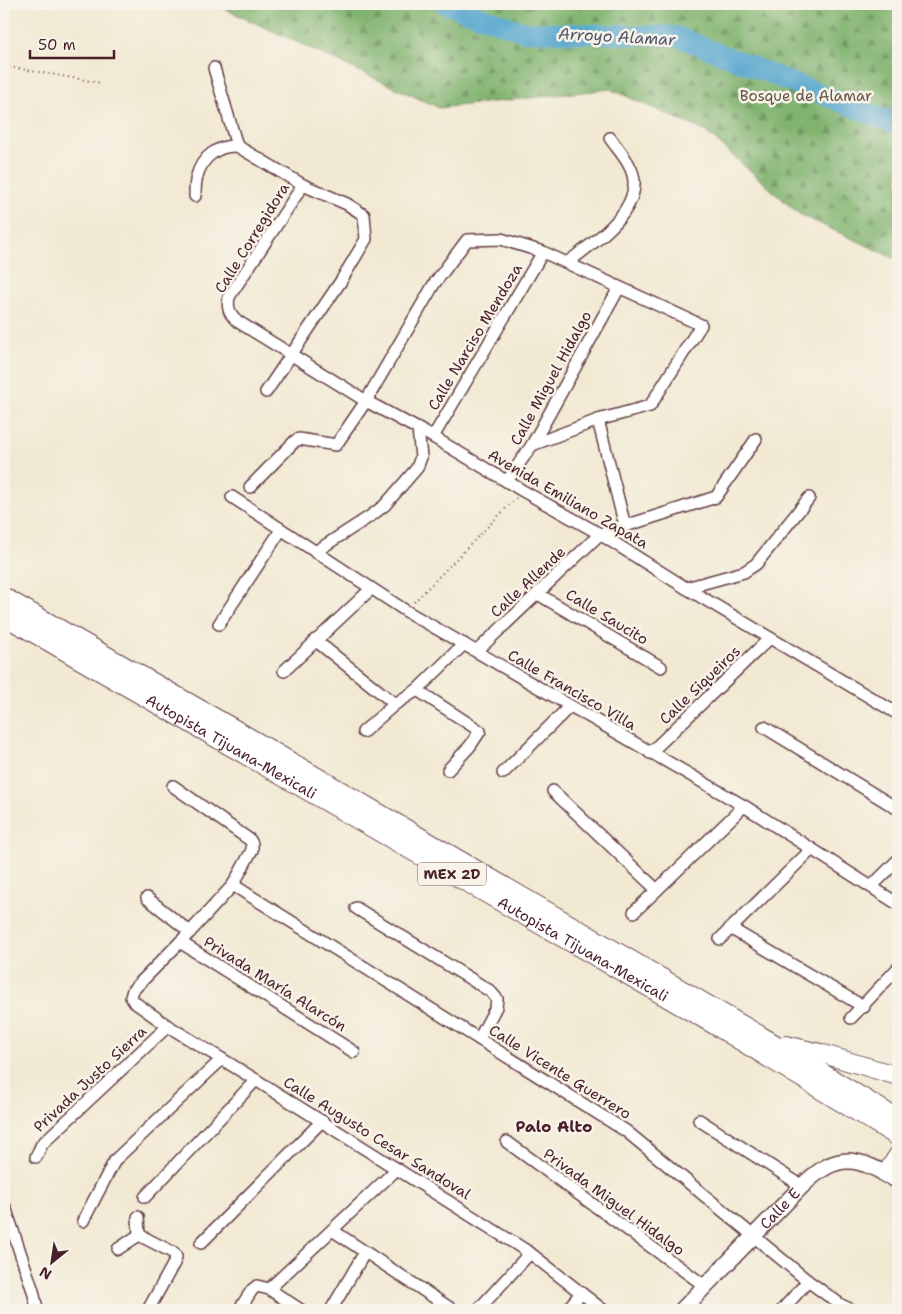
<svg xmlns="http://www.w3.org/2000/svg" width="902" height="1314" viewBox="0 0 902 1314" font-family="'Shantell Sans',sans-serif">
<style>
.forest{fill:url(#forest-firs);stroke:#65694c}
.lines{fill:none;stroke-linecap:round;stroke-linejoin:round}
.stream{stroke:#52a5ce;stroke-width:3}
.river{stroke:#52a5ce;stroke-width:20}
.minor-casing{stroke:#633d44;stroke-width:14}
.major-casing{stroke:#633d44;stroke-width:18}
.highway-casing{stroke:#633d44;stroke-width:20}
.path{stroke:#633d44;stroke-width:2;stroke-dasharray:1 4;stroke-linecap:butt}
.minor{stroke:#fff;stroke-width:11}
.major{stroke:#fff;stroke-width:15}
.highway{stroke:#fff;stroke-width:18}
.labels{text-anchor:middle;stroke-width:5;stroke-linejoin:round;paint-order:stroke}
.shield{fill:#f7f3e8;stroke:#7e5f64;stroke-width:1}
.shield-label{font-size:14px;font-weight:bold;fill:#4a1f2b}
.park-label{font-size:15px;fill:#645444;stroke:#f7f3e8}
.street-label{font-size:15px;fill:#4a1f2b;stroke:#f7f3e8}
.water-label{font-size:16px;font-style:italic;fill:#4d556c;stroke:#f7f3e8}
.neighbourhood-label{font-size:16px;font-weight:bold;fill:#4a1f2b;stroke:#f7f3e8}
</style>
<defs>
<pattern id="forest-firs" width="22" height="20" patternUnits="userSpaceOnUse" patternTransform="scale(1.25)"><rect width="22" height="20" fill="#80b36e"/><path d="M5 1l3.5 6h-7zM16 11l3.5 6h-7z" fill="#6b915b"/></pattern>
</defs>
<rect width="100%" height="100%" fill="#f7f3e8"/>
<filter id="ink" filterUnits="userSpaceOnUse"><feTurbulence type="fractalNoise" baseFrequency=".02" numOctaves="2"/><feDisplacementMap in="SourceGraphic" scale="10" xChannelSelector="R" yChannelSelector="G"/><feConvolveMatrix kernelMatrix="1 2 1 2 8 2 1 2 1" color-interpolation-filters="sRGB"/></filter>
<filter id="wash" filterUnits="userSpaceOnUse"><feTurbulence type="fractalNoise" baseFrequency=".0096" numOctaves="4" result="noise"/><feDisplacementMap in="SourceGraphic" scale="20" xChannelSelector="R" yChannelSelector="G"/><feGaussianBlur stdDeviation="1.12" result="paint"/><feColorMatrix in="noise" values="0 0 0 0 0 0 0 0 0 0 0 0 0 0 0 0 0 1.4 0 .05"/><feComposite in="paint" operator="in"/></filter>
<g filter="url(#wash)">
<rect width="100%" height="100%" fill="#f2e9d3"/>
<polygon class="forest" points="214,4 898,4 898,260 799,214 705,131 610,89 439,108"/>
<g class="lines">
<polyline class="stream" points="887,121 898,92"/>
<polyline class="river" points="445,4 525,32 676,36 898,125"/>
</g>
</g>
<g filter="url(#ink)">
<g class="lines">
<g class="minor-casing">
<g id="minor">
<polyline points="214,68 237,146"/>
<path d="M303,185l-74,112c-2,11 0,16 8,24l129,80 67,36 90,54 77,43 86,54 212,126"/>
<path d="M195,196c0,-6 0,-13 2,-20 5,-19 21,-31 40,-30l66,39 44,19 17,11 2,24 -25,42 -75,111"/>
<path d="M568,262c24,-18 68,-47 66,-81 -1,-16 -15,-30 -24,-43"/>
<polyline points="598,420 625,526"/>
<polyline points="433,437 543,252"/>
<polyline points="507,481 532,445 619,288"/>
<polyline points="250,487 295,441 299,439 336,445 366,401 434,284 467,240 501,239 543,252 701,325 650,406 598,420 532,445"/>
<polyline points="232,497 406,611 744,806 898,904"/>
<polyline points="315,552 372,515 385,505 417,468 421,457 418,429"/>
<polyline points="686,588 744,572 756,564 809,498"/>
<polyline points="538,594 661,667"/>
<polyline points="219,624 281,530"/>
<polyline points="315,640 395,704"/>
<polyline points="477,651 600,534 716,497 756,439"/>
<polyline points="284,671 371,589"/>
<polyline points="417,690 480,731 470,746 448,770"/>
<polyline points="764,727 898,809"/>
<polyline points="363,732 395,704 417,690 464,644"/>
<polyline points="650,753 770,638"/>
<polyline points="503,773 570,706"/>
<polyline points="173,786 250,840 252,844 252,850 233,885 190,932 133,990 131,997 134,1002 168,1026 256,1080 530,1253 603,1310"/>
<polyline points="553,791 657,890"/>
<polyline points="233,885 626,1131 808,1281 841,1305 852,1310"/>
<polyline points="872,886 898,860"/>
<polyline points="147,898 190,932"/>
<polyline points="356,908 490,991 497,999 496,1007 479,1039"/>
<polyline points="634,912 744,806"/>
<polyline points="730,928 864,1007"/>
<polyline points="720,939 812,849"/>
<polyline points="180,942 354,1052"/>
<polyline points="851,1018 898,968"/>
<polyline points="699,1120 802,1186"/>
<polyline points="507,1142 705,1286"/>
<polyline points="36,1157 42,1144 168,1026"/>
<polyline points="145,1197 256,1080"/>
<polyline points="5,1207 33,1291 37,1308"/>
<polyline points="138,1217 139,1235 174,1253 176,1257 174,1263 148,1310"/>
<polyline points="83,1221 115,1160 222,1059"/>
<polyline points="332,1230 453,1310"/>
<polyline points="201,1243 322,1121"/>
<polyline points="118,1249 139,1235"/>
<polyline points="269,1289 397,1169"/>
<polyline points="239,1310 252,1290 257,1286 269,1289 301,1310"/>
<polyline points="331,1310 365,1252"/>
<polyline points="478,1310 530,1253"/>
<polyline points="567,1310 581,1293"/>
<polyline points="782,1310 808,1281"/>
</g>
</g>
<g class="major-casing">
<g id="major">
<path id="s1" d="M682,1310l120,-124c37,-36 55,-29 96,-5"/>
</g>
</g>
<g class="highway-casing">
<g id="highway">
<polyline points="4,597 240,732 770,1041 898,1119"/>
<path id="s2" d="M4,616l712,410 182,111"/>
<polyline points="786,1045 820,1053 898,1076"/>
<polyline points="886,1174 898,1155"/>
</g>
</g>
<g class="path">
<polyline points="4,66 102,83"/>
<polyline points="414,602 516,498"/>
</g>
<use href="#minor" class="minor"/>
<use href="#major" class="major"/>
<use href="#highway" class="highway"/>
</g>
</g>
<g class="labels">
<rect class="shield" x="418" y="862.5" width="68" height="23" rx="4"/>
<g class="shield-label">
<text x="452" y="879">MEX 2D</text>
</g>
<g class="park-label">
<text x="806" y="101">Bosque de Alamar</text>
</g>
<g class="street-label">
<text transform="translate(252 238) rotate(-58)" y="5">Calle Corregidora</text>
<text transform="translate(475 337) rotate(-59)" y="5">Calle Narciso Mendoza</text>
<text transform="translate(551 378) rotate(-61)" y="5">Calle Miguel Hidalgo</text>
<text transform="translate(568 499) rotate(30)" y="5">Avenida Emiliano Zapata</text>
<text transform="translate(528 582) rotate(-43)" y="5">Calle Allende</text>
<text transform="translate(607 617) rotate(31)" y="5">Calle Saucito</text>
<text transform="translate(700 685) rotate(-44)" y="5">Calle Siqueiros</text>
<text transform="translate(572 690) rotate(30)" y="5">Calle Francisco Villa</text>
<text dy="5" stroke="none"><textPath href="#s2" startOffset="262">Autopista Tijuana-Mexicali</textPath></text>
<text dy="5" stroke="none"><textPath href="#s2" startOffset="668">Autopista Tijuana-Mexicali</textPath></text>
<text transform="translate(275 984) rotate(32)" y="5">Privada María Alarcón</text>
<text transform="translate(560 1072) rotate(32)" y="5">Calle Vicente Guerrero</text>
<text transform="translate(90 1079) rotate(-43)" y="5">Privada Justo Sierra</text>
<text transform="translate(377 1138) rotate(32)" y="5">Calle Augusto Cesar Sandoval</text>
<text transform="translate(614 1202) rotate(36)" y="5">Privada Miguel Hidalgo</text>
<text dy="5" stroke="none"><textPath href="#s1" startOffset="141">Calle E</textPath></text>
</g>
<g class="water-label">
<text transform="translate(617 36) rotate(3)" y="6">Arroyo Alamar</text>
</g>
<g class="neighbourhood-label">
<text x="554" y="1132">Palo Alto</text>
</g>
</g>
<rect width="902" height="1314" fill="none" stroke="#f7f3e8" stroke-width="20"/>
<g transform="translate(52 1262) rotate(210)" stroke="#f7f3e8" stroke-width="4" paint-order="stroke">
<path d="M0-4L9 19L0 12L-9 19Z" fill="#4a1f2b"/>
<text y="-8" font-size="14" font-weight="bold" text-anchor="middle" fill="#4a1f2b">N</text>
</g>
<path d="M30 50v8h84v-8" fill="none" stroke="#4a1f2b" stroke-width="2.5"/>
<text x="38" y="50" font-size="15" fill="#4a1f2b" stroke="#f7f3e8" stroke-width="4" paint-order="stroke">50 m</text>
</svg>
